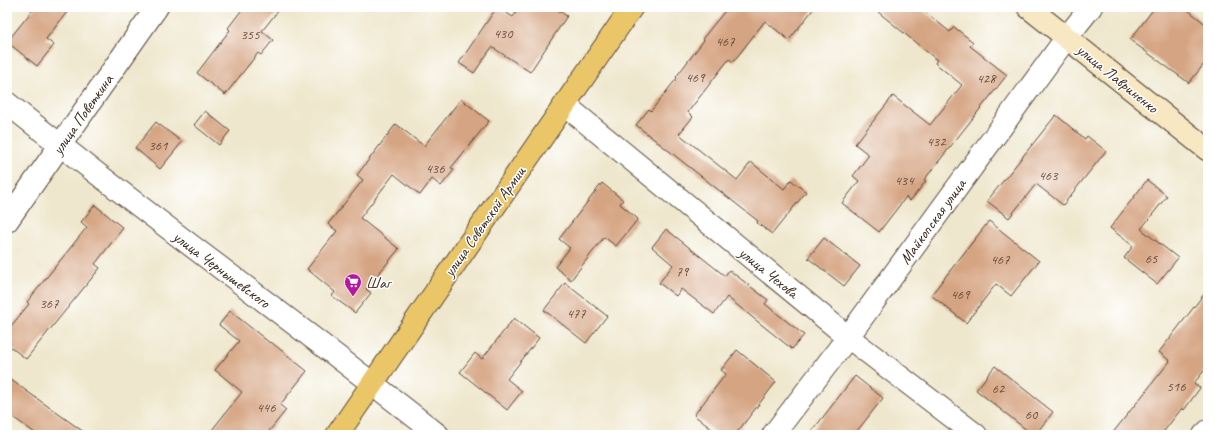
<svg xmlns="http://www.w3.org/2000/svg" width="1215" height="442" viewBox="0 0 1215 442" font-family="Caveat,sans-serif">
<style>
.building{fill:#d5a482}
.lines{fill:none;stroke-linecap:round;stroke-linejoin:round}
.street-casing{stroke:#564638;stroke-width:24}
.secondary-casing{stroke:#564638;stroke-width:24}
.primary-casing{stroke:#564638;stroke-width:24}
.street{stroke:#fff;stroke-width:22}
.secondary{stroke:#f7e8c3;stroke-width:22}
.primary{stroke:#ebc669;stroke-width:22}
.labels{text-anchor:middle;stroke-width:3;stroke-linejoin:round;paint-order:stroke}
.number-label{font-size:14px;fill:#624837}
.street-label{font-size:16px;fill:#3b2a1e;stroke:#fff}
.poi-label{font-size:16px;fill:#3b2a1e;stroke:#fff;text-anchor:start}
</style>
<rect width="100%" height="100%" fill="#fff"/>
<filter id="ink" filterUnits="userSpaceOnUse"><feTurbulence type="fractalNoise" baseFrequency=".025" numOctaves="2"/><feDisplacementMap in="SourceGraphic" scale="8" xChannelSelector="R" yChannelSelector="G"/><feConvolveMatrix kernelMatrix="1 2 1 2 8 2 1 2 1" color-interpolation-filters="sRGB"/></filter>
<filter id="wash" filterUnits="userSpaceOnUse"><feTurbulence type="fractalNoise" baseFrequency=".012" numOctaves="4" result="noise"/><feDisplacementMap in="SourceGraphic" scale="16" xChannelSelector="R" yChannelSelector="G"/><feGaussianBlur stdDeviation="0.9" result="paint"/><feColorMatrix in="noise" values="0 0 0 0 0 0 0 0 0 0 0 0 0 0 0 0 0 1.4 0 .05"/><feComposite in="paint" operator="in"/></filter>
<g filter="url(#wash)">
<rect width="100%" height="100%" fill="#efe7cd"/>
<g id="blocks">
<g class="building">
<polygon points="35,7 71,7 46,39 54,45 37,66 7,42"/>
<polygon points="244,7 281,7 262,31 273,40 261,55 258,53 225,95 197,73 230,30 228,28"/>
<polygon points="497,7 513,17 520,7 553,7 567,16 530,72 492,47 474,73 459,63"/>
<polygon points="728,7 815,7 789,40 765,21 733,62 729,59 688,112 693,117 679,134 737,180 751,162 784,189 791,180 806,192 772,234 757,223 758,221 636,125 649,109 651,111 677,78 676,77 704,40 703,38"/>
<polygon points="872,7 919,7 950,32 954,27 973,42 970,46 1007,75 924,180 926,181 910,201 906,197 879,232 842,203 859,181 853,176 869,155 855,144 893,96 930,125 962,85 935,63 937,60"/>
<polygon points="1155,7 1184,7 1208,26 1208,59 1189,83 1130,40"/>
<polygon points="461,99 489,121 451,168 454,170 441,186 432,179 420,195 394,174 360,218 399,249 366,289 371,293 355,313 332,296 335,292 307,269 337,231 328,224 363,180 357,175 396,124 424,146"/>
<polygon points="205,111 230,131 219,145 194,125"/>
<polygon points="1056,115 1085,139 1087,136 1106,151 1063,205 1036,184 1009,218 987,201"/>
<polygon points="156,122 182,142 160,169 135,148"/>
<polygon points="1147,180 1167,196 1141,229 1178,258 1157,284 1124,258 1133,246 1110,228"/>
<polygon points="602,183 623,200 620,204 638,219 616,246 604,237 571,280 555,267 570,248 559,239"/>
<polygon points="95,205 123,228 95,264 100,268 26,359 7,344 7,331 29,304 27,302 87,227 81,222"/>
<polygon points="989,221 1039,261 1011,296 996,284 966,323 931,295"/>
<polygon points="666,229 725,276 729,270 768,300 765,304 804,335 792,349 727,297 714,314 681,289 676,296 659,283 673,265 652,247"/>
<polygon points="824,238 860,266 844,286 808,258"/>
<polygon points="565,283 607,316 586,343 544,310"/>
<polygon points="1208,289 1208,366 1194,383 1200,388 1184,410 1182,408 1161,435 1111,435 1170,361 1159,352"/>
<polygon points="230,311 270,343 271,342 307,371 280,405 286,410 266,435 208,435 242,392 215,370 239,341 219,325"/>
<polygon points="514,318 539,338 507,379 522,391 507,410 460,372 475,353 482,359"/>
<polygon points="737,350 776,382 735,435 719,435 694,415 726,374 721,370"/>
<polygon points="995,366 1053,412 1035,435 1033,435 976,390"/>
<polygon points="855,376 883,398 854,435 809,435"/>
<polygon points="7,377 88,435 38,435 7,413"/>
</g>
</g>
</g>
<g filter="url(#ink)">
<use href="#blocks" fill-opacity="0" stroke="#564638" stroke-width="1"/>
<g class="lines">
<g class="street-casing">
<g id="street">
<path d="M7,103c141,113 289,219 431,332"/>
<polyline points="565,105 848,337 976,435"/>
<polyline points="7,221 157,7"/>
<polyline points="773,435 848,337 1067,37 1091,7"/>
<polyline points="1204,435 1208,431"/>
</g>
</g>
<g class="secondary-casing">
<polyline id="secondary" points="1028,7 1208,150"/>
</g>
<g class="primary-casing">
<polyline id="primary" points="337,435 632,7"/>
</g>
<use href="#street" class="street"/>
<use href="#secondary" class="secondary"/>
<use href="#primary" class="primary"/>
</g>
</g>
<defs>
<g id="supermarket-pin" transform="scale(0.9)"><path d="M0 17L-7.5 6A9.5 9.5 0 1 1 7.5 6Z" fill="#b5179e" stroke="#fff"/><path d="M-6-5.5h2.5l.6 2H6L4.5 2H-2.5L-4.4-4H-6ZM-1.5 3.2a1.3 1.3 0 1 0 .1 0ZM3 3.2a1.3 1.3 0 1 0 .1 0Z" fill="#fff"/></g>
</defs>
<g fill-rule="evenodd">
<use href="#supermarket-pin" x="353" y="282"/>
</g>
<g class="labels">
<g class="number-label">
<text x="503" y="38">430</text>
<text x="250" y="39">355</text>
<text x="725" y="46">467</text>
<text x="695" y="82">469</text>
<text x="986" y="83">428</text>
<text x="936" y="146">432</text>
<text x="158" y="150">361</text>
<text x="435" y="173">436</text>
<text x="1048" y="180">463</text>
<text x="904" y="185">434</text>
<text x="1151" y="263">65</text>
<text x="1000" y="264">467</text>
<text x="682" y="276">79</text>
<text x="960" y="299">469</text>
<text x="49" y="308">367</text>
<text x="576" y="318">477</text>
<text x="1176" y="391">516</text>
<text x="998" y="393">62</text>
<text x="266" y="412">446</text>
<text x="1031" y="419">60</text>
</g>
<g class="street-label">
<text transform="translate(1118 78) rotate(39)" y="6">улица Лавриненко</text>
<text transform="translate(82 114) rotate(-55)" y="6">улица Поветкина</text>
<text transform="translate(484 221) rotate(-55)" y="6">улица Советской Армии</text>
<text transform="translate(932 221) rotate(-54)" y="6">Майкопская улица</text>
<text transform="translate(222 269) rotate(37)" y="6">улица Чернышевского</text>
<text transform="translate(769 272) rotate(39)" y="6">улица Чехова</text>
</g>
<g class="poi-label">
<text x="366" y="288">Шаг</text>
</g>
</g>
<rect width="1215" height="442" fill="none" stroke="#fff" stroke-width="24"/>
</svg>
